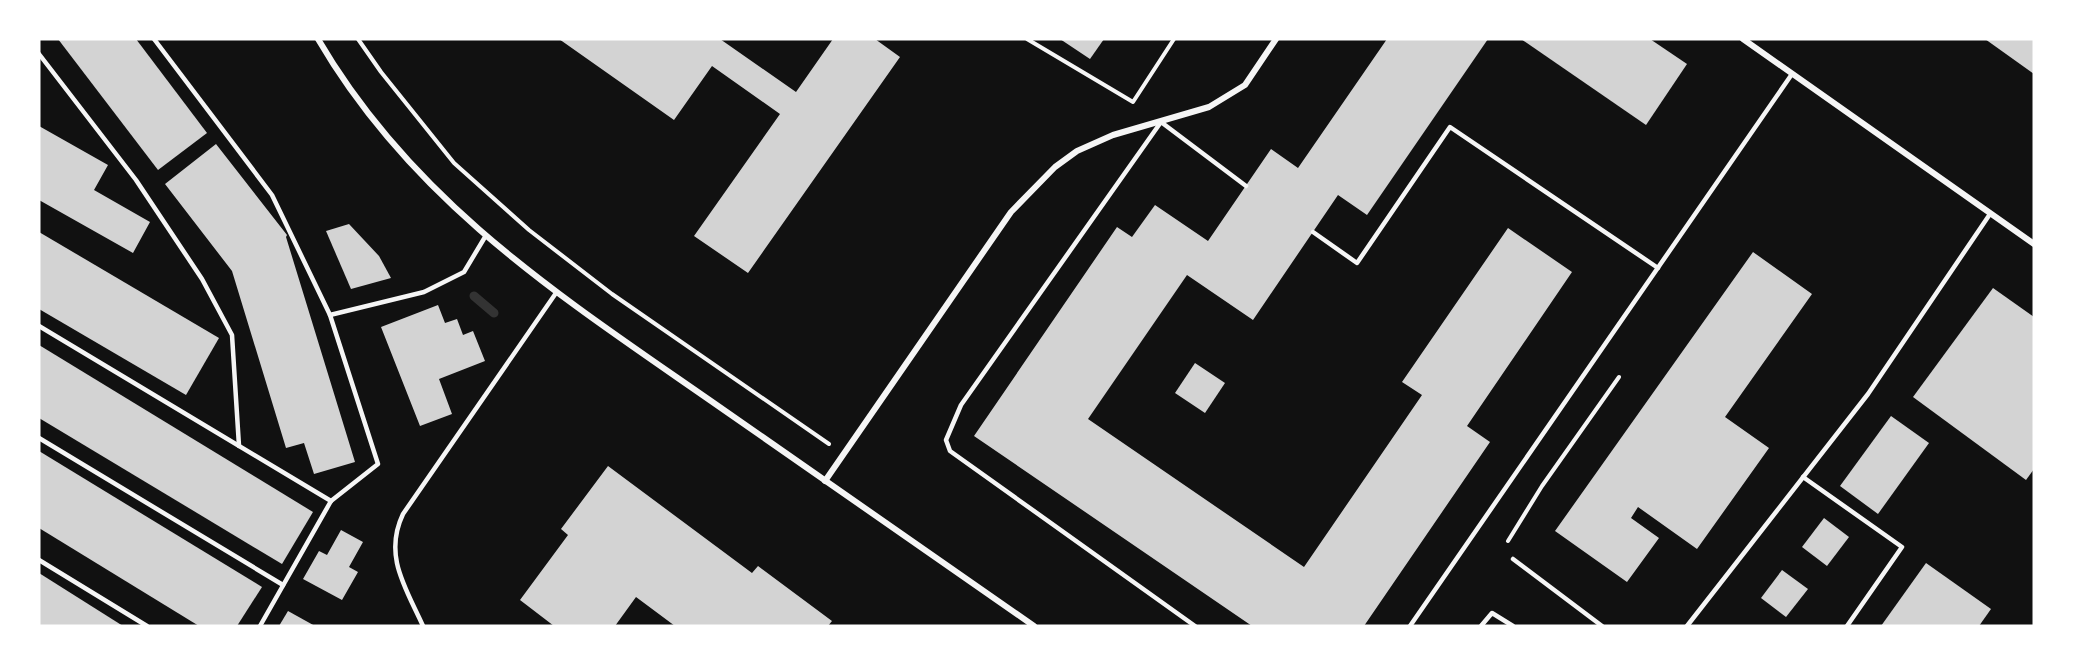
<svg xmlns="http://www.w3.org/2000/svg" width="2073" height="665" viewBox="0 0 2073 665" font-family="Spectral,serif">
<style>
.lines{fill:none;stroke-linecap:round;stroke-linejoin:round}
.stream{stroke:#333;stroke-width:9}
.building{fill:#d3d3d3}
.path{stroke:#f5f5f5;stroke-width:4}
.service{stroke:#f5f5f5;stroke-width:4.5}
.minor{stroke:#f5f5f5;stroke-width:6}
</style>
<rect width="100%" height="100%" fill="#111"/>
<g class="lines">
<polyline class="stream" points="474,296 494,313"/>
</g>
<g class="building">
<polygon points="58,39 136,39 207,133 158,170"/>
<polygon points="559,39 720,39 796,92 833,39 875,39 900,57 748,273 694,236 780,114 712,66 674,120"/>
<polygon points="1060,39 1104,39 1090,59"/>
<polygon points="1387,39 1488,39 1367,215 1338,195 1253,320 1187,275 1088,419 1304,567 1422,395 1402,382 1508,228 1572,272 1467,426 1490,442 1364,626 1252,626 974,436 1117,227 1132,237 1155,205 1208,241 1271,149 1298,168"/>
<polygon points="1521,39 1650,39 1687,64 1646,125"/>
<polygon points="1985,39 2034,39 2034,74"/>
<polygon points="39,126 108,165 94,190 150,222 133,253 39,200"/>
<polygon points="216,144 287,235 286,237 355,462 314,474 304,443 286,448 232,271 165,184"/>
<polygon points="349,224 379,256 391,278 351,289 326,231"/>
<polygon points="39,232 219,338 186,395 39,309"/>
<polygon points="1753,252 1812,294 1725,417 1769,448 1697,549 1638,507 1631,518 1659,538 1627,582 1555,531"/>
<polygon points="1993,288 2034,317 2034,469 2026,480 1913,397"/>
<polygon points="438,305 445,323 457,319 463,335 473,331 485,361 439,379 452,414 420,426 381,327"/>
<polygon points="39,345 313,512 282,564 39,418"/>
<polygon points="1195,363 1225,383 1205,413 1175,393"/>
<polygon points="1891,416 1929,443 1878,514 1840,486"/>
<polygon points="39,451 262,587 237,626 199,626 39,528"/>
<polygon points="608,466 752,573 758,566 832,621 828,626 675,626 636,597 615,626 554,626 520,600 568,535 561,529"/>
<polygon points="1824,518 1849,537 1827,566 1802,547"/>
<polygon points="341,530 363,542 349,567 358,572 342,600 303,579 319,551 327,555"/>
<polygon points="1926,563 1991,609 1979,626 1881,626"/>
<polygon points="1782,570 1808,589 1786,617 1761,598"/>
<polygon points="39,573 123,626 39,626"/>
<polygon points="288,611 315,626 279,626"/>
</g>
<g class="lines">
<g class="path">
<polyline points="358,39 381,72 454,163 529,230 612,294 829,444"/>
<polyline points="1027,39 1133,102 1174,39"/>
<polyline points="1508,541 1542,486 1619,377"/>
</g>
<g class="service">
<polyline points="154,39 272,195 330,315"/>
<polyline points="39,54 136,180 202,279 232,335 239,446"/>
<polyline points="1313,232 1357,263 1450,127 1658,268"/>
<polyline points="39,326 331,501"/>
<polyline points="39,438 283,585"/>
<polyline points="1803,477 1902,547 1847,626"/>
<polyline points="1513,559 1602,626"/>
<polyline points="39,560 147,626"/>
<polyline points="260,626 331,501 378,464 330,315 424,292 464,272 485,237"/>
<path d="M423,626c-17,-38 -40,-70 -20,-112l153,-221"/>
<polyline points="1195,626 950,451 946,440 961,405 1161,122 1246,186"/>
<polyline points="1410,626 1792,74"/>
<polyline points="1481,626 1492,613 1513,626"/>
<polyline points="1687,626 1868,394 1990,214"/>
</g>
<g class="minor">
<path d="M318,39c95,163 242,257 393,362 107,75 215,150 323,225"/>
<polyline points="1743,39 2034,244"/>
<polyline points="825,481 1011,212 1055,167 1077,151 1113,135 1209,107 1245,85 1276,39"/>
</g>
</g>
<rect width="2073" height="665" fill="none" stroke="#ffffff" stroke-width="81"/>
</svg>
